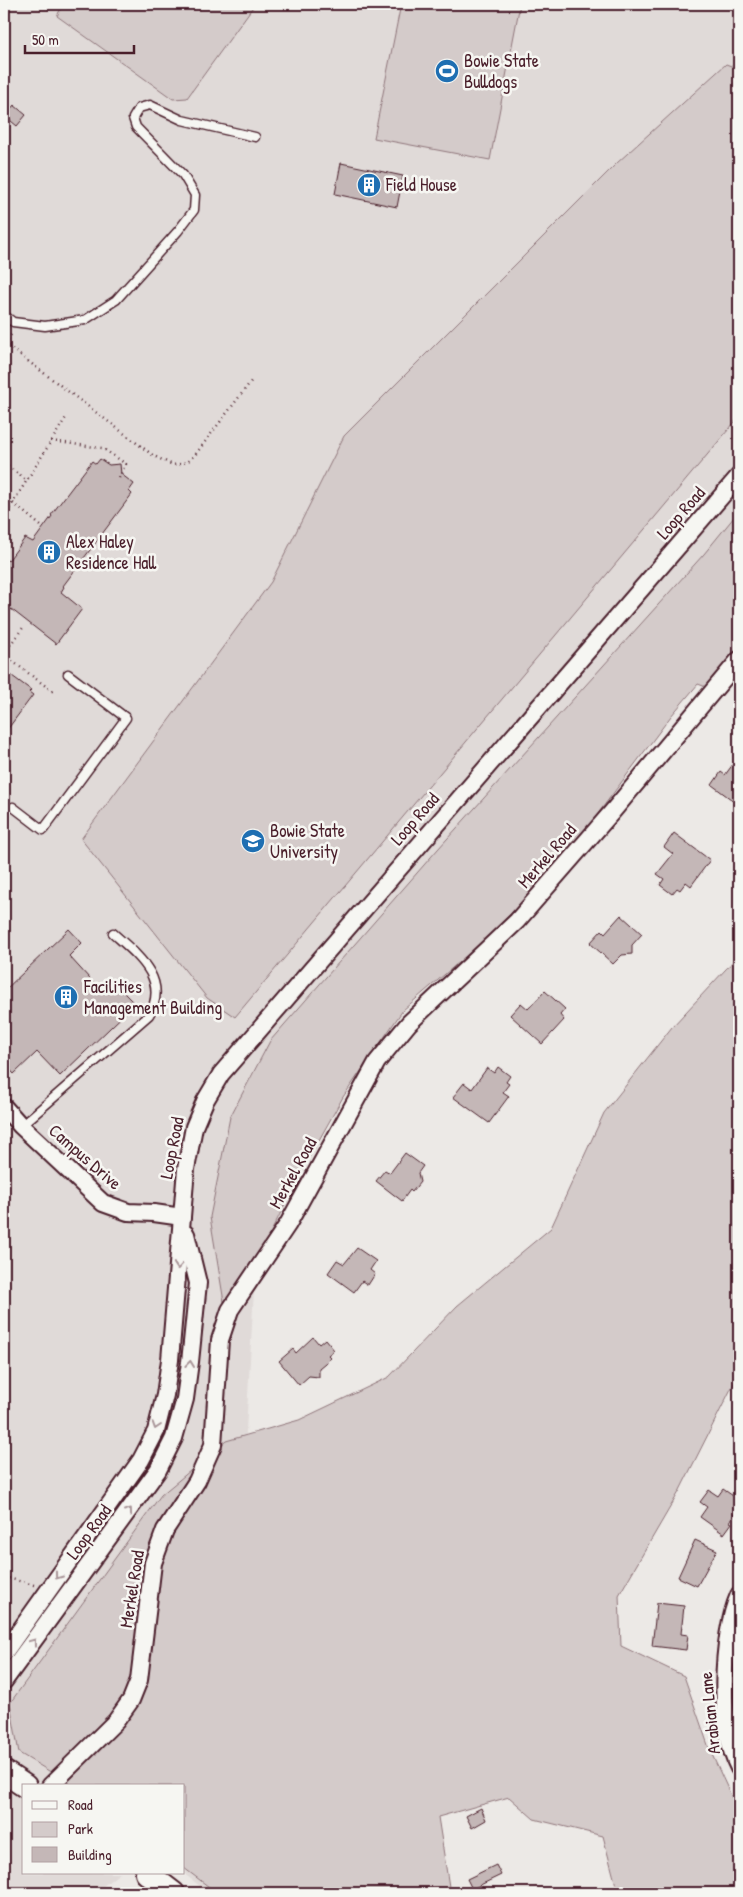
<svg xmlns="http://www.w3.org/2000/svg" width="743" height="1897" viewBox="0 0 743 1897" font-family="'Patrick Hand',sans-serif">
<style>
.built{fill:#e0dad8}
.green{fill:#d4cbca;stroke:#8f757a}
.building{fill:#c4b7b7;stroke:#4a1f2b}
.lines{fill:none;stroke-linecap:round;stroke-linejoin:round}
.lane-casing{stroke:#4a1f2b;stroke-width:11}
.street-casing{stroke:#4a1f2b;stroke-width:20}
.secondary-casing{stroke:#4a1f2b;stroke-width:26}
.path{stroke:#4a1f2b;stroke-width:2.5;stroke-dasharray:1 4;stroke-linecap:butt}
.lane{stroke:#f6f6f2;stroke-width:8}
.street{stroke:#f6f6f2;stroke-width:16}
.secondary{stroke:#f6f6f2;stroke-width:22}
.oneway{stroke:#a99598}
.labels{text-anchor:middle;stroke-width:5;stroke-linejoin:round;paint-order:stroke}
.poi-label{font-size:18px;fill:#4a1f2b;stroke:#f6f6f2;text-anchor:start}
.street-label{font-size:18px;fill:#4a1f2b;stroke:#f6f6f2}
</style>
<rect width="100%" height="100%" fill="#ece9e6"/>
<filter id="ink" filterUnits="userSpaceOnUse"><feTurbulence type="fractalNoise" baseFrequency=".02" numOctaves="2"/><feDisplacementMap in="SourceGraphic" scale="10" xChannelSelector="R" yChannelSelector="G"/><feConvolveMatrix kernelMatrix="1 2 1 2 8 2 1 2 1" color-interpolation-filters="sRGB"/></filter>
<g filter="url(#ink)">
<polygon class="built" points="4,4 739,4 739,551 266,1130 256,1254 220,1893 209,1893 183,1873 184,1786 24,1786 24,1873 120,1873 94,1893 4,1893"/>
<g class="green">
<polygon points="63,4 255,4 187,98 173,99 57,16"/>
<polygon points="401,4 520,4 490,160 374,138"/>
<polygon points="726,64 739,69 739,417 235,1017 207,998 81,839 271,582 344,436 617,163"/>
<polygon points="739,511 739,646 706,687 698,684 671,716 567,855 486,939 403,1010 343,1097 300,1174 260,1254 224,1302 210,1217 230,1117 270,1041 438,849 704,554"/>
<polygon points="739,955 739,1373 679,1492 619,1595 621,1646 684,1676 709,1748 739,1813 739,1893 618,1893 603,1836 534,1819 509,1797 438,1817 450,1893 217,1893 184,1868 184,1786 74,1786 19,1753 10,1703 161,1495 226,1441 299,1420 389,1377 457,1306 551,1228 604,1113 672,1027"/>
</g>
<g class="building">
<polygon points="14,105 26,115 17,126 5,116"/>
<polygon points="341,163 403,176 397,207 335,194"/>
<polygon points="100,459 109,465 120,464 121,474 134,484 129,491 132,494 63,586 64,587 61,592 82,609 56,644 11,609 4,619 4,557 8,561 25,538 33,542 52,516 51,515 92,461 96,464"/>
<polygon points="4,670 31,690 29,692 33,695 4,734"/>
<polygon points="739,756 739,805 712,785 721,772 725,775"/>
<polygon points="674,833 710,860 691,886 686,882 680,890 677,888 672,894 660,885 664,879 657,874 673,854 664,847"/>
<polygon points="621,915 642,934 632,945 632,954 622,955 613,964 590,943 602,930 605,933"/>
<polygon points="69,929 82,943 69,956 100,990 111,980 135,1004 60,1076 37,1052 14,1074 4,1063 4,991"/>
<polygon points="545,991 565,1009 560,1015 564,1020 542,1044 510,1015 521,1003 528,1009"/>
<polygon points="498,1067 510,1076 506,1082 509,1084 503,1092 509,1096 489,1123 453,1097 464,1083 472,1089 487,1068 494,1073"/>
<polygon points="405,1153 423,1166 418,1173 420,1182 412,1192 410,1190 402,1201 376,1181 385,1170 390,1173"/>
<polygon points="357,1248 376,1261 370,1270 375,1274 368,1285 362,1281 354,1292 328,1273 337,1260 344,1264"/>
<polygon points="313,1337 319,1344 325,1339 334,1350 328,1355 331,1358 319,1368 319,1377 309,1376 299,1385 279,1361 293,1349 296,1353"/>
<polygon points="723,1489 739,1500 739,1505 730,1522 732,1523 724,1534 700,1517 707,1507 700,1502 709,1490 718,1496"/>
<polygon points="695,1540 717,1550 697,1586 678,1577"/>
<polygon points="657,1603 684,1606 681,1634 688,1635 686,1650 652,1646"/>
<polygon points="481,1808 486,1820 472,1828 466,1816"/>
<polygon points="496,1865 501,1875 472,1889 467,1879"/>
</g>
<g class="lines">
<g class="lane-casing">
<g id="lane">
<polyline points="4,315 13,322 45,326 85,320 116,300 178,231 194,210 195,195 183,175 136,127 133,118 139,108 150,105 182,120 255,137"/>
<polyline points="13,807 43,830 126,718 68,674"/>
<path d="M21,1126l128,-111c21,-36 -12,-60 -36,-82"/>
</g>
</g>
<g class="street-casing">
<g id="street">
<polyline points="4,1107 21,1126 103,1203 128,1212 154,1213 182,1217"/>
<path d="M739,1595c-18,41 -21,133 0,173"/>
<polyline points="4,1653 141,1460 156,1431 165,1395 170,1360 186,1169 194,1127 205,1101 221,1074 739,476"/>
<polyline points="4,1681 158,1470 174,1438 185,1399 190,1362 198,1283 186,1234"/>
<polyline points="50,1786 116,1721 131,1700 139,1680 153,1563 165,1530 197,1481 213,1445 220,1340 230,1310 288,1224 377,1062 409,1023 517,921 612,812 739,660"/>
</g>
</g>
<g class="secondary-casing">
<g id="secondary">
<polyline points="4,1772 25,1786"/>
<polyline points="147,1873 173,1893"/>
</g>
</g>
<g class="path">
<polyline points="4,343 154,456 173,465 181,464 188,461 195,455 252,380"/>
<polyline points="5,344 13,332"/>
<polyline points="51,441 102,448 126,464 119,478"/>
<polyline points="4,463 27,481"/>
<polyline points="13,503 41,526"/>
<polyline points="4,517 67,416"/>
<polyline points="4,653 25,625"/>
<polyline points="4,655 55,693"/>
<polyline points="4,984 4,987"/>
<polyline points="4,1577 34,1585"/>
</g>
<use href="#lane" class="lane"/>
<use href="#street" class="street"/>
<use href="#secondary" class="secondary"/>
</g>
<defs><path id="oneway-chevron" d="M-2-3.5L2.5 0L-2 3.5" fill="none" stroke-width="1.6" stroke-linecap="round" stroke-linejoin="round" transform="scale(1.25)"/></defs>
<g class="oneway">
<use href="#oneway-chevron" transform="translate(178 1266) rotate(95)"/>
<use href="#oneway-chevron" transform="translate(190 1364) rotate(-83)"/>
<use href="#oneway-chevron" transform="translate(156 1426) rotate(108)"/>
<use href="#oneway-chevron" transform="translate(129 1511) rotate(-54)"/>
<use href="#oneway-chevron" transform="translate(58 1576) rotate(126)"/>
<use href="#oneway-chevron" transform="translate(33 1642) rotate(-53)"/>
</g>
</g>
<defs>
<g id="stadium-disc" transform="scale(1.25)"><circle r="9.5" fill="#1f6fb2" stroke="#f6f6f2"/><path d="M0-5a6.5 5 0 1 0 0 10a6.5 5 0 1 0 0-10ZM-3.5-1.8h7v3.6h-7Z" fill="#fff"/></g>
<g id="building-disc" transform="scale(1.25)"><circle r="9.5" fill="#1f6fb2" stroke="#f6f6f2"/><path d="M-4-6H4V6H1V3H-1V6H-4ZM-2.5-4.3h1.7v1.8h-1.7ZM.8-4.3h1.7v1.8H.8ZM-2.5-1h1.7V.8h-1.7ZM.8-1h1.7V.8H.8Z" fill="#fff"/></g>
<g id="university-disc" transform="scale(1.25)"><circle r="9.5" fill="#1f6fb2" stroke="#f6f6f2"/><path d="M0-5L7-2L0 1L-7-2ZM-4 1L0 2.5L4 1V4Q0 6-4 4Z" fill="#fff"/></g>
</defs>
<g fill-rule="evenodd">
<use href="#stadium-disc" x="447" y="71"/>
<use href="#building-disc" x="369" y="185"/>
<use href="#building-disc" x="49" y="552"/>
<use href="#university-disc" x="253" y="841"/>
<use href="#building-disc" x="66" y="997"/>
</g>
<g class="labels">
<g class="poi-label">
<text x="464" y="67">Bowie State<tspan x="464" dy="21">Bulldogs</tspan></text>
<text x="386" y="191">Field House</text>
<text x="66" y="548">Alex Haley<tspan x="66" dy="21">Residence Hall</tspan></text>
<text x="270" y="837">Bowie State<tspan x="270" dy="21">University</tspan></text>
<text x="84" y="993">Facilities<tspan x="84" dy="21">Management Building</tspan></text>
</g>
<g class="street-label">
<text transform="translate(681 513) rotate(-49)" y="6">Loop Road</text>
<text transform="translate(415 819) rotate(-49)" y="6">Loop Road</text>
<text transform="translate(547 856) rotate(-49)" y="6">Merkel Road</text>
<text transform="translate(172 1148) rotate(-79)" y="6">Loop Road</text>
<text transform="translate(85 1157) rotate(41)" y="6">Campus Drive</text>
<text transform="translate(293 1173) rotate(-61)" y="6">Merkel Road</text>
<text transform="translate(89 1532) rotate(-54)" y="6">Loop Road</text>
<text transform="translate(132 1589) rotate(-81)" y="6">Merkel Road</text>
<text transform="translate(710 1713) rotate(-96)" y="6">Arabian Lane</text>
</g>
</g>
<rect width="743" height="1897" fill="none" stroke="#f6f6f2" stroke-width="20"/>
<rect x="10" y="10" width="723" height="1877" fill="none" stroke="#4a1f2b" stroke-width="2" filter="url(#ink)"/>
<rect x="22" y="1784" width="162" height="90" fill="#f6f6f2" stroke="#b1a0a2"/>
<rect x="32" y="1801" width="25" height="8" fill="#f6f6f2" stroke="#b1a0a2"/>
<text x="68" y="1810" font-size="15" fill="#4a1f2b">Road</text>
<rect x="32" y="1822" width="25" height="15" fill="#d4cbca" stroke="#b1a0a2"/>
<text x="68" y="1834" font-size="15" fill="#4a1f2b">Park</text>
<rect x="32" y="1847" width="25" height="15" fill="#c4b7b7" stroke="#b1a0a2"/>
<text x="68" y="1860" font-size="15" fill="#4a1f2b">Building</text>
<path d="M25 45v8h109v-8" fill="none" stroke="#4a1f2b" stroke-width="2.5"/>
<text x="32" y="45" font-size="15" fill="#4a1f2b" stroke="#f6f6f2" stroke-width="4" paint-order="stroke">50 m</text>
</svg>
